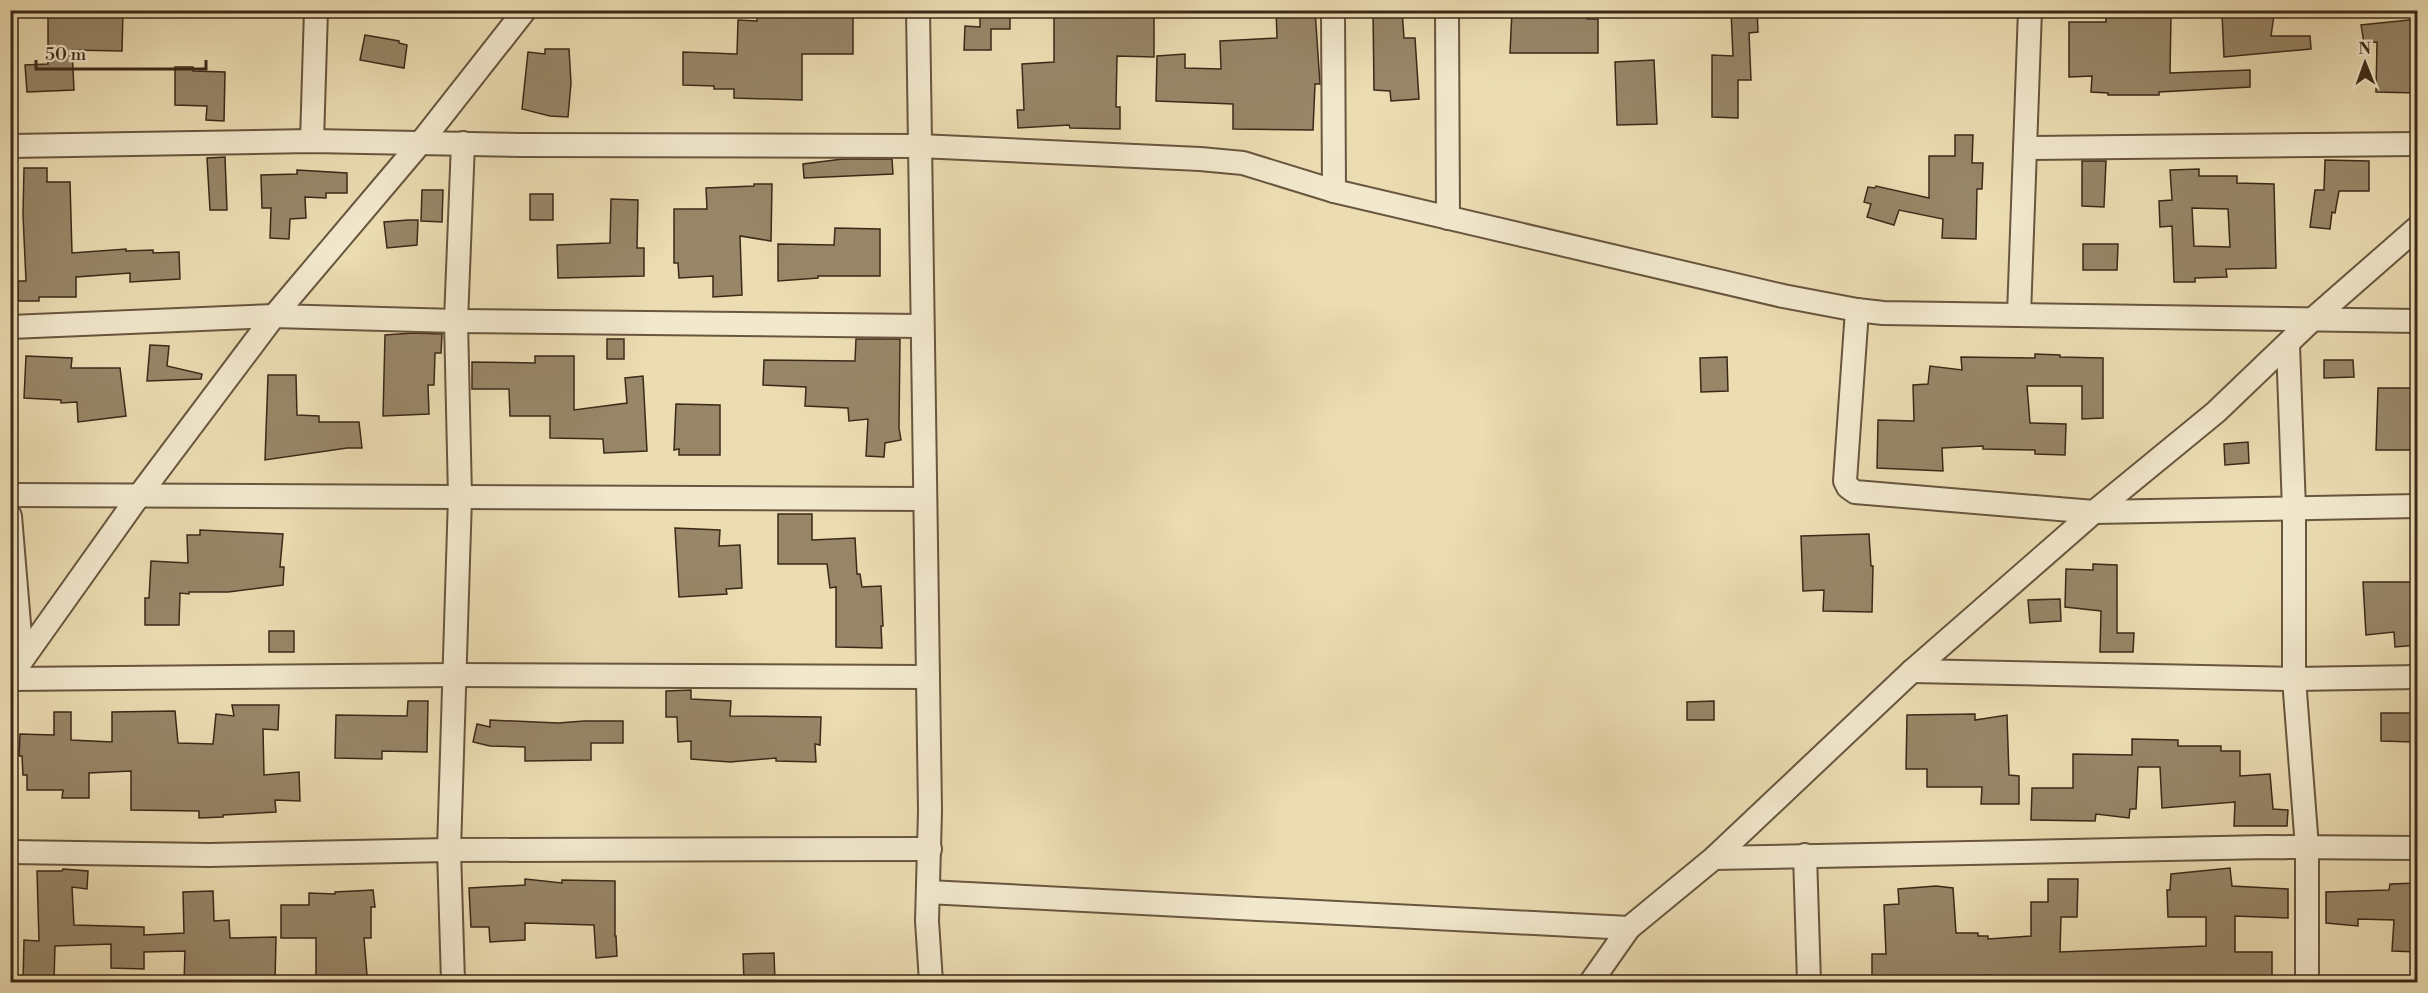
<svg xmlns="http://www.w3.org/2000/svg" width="2428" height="993" viewBox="0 0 2428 993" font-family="'Libre Bodoni',serif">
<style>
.building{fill:#978668;stroke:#3c2918;stroke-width:1.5;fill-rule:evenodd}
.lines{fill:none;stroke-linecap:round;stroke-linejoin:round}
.minor-casing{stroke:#68563e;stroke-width:26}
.minor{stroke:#f2e8cd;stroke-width:22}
</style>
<rect width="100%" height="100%" fill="#ebdcb2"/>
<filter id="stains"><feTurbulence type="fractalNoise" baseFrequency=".00333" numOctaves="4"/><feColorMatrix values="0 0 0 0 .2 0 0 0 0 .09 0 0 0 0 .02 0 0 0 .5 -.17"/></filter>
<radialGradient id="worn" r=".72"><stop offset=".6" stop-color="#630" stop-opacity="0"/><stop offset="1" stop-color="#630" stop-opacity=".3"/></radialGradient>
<g class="building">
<polygon points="90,10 123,10 122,51 72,50 74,90 27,92 25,65 48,64 48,11"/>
<polygon points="758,10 853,10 853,54 802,54 802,100 734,98 734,89 714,89 714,86 683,85 683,52 737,54 738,20 757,21"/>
<polygon points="980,10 1010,10 1010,29 991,29 991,50 964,50 965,26 980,27"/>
<polygon points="1276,10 1315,10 1320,84 1315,84 1313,130 1233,129 1233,104 1156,101 1157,56 1185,54 1185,68 1221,69 1220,41 1277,38"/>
<polygon points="1373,10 1402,10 1404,38 1415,38 1419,99 1391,101 1390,91 1374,90"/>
<polygon points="1512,10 1587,10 1587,19 1598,19 1598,53 1510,53"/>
<polygon points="1731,10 1757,10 1758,32 1749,33 1751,80 1738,80 1738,118 1712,117 1712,55 1733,56"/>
<polygon points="1125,13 1154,13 1154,57 1117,56 1116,107 1120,107 1120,129 1070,128 1069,125 1018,128 1017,110 1024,110 1022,64 1054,62 1054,14"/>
<polygon points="2106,13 2171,15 2170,73 2250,70 2250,87 2159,92 2159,95 2108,95 2108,93 2091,92 2092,76 2069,77 2069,22 2106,22"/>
<polygon points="2258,13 2274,15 2271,36 2310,36 2311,49 2224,57 2222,14"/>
<polygon points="2418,19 2418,93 2376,92 2377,42 2364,43 2361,25"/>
<polygon points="365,35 399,41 399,43 407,45 404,68 360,60"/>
<polygon points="545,49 569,49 571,83 568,117 550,116 522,109 528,52 545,54"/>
<polygon points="1654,60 1657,124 1617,125 1615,62"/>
<polygon points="175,67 193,67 193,71 225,72 224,121 206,120 207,106 175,105"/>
<polygon points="1955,135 1973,135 1972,163 1983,163 1982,189 1977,189 1976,239 1942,238 1943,219 1899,210 1894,225 1867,217 1871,204 1864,202 1868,187 1875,188 1876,186 1929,198 1929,156 1955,156"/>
<polygon points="225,157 227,210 210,210 207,158"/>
<polygon points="843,159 892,159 893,174 804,178 803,164"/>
<polygon points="2325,160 2369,161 2369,191 2339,191 2335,213 2332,212 2330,229 2310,227 2315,190 2324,190"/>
<polygon points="2082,161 2106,161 2104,207 2082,206"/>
<polygon points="24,168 47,168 47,182 70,182 72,253 126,249 126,251 153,250 153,253 179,252 180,279 130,282 130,273 76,277 76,297 39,297 39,301 18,301 18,281 26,281 23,215"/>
<path d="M2199,169v7h38v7l37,1 2,84 -50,1 1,8 -32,1v4h-21l-2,-56 -12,1 -1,-26 13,-1 -2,-30zM2192,208l36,1 2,38 -36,-1z"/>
<polygon points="297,170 347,173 347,193 326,193 326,198 305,197 306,218 290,219 289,239 270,238 271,208 262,208 261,175 297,174"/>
<polygon points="754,184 772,184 771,241 740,236 742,295 713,297 713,276 679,278 678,263 674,263 674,209 707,209 706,188 754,186"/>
<polygon points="422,190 443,190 442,222 421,221"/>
<rect x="530" y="194" width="23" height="26"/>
<polygon points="611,199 638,200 637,248 644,248 644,276 558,278 557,245 610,243"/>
<polygon points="408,220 418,220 417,245 387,248 384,222"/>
<polygon points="835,228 880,229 880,276 818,276 818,278 778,281 778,244 834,245"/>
<polygon points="2083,244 2118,244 2117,270 2083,270"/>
<polygon points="413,333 442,334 441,353 435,353 434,385 428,385 429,414 383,416 385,335"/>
<rect x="607" y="339" width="17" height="20"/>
<polygon points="856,339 900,339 899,428 901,440 885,443 884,457 866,456 868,419 849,421 848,408 805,406 806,387 763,385 764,360 855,361"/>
<polygon points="150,345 169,346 167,366 202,374 201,379 147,381"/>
<polygon points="2035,354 2060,355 2060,357 2103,358 2103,418 2082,419 2082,386 2027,386 2030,423 2066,424 2065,455 2035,454 2035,450 1983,449 1983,446 1942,448 1943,471 1877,468 1878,420 1914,421 1913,385 1928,384 1930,366 1962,370 1961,357 2035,358"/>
<polygon points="26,356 72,358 71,368 120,368 126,416 78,422 77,402 61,403 61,400 24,398"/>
<polygon points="535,356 574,356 574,410 627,403 625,378 643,376 647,451 604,453 603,439 550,438 550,416 510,416 509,389 472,389 472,362 535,363"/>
<polygon points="1727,357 1728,391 1701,392 1700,358"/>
<polygon points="2324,360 2353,360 2354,377 2324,378"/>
<polygon points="268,375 296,375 297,415 319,416 319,422 359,422 362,448 347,448 265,460"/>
<polygon points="2378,388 2411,388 2411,405 2418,405 2418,450 2376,450"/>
<polygon points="676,404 720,405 720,455 679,455 679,449 674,450"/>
<polygon points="2248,442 2249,463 2225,465 2224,444"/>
<polygon points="778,514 812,514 812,540 855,538 857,574 860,574 862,587 881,586 883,626 881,626 882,648 836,647 836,587 830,588 827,564 778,564"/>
<polygon points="675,528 720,530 719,546 740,545 742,588 726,589 727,594 679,597"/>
<polygon points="200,530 283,534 280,567 284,567 283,585 228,592 189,592 189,594 180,593 179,625 145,625 145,598 149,598 151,561 188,563 187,535 200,535"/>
<polygon points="1869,534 1871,566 1873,566 1872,612 1823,611 1824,590 1803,591 1801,536"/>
<polygon points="2093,564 2117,565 2117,633 2134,633 2133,652 2100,652 2101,611 2065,607 2066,569 2093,570"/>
<polygon points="2363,582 2418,582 2418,645 2395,647 2394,632 2366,635"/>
<polygon points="2060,599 2061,621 2030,623 2028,600"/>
<rect x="269" y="631" width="25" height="21"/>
<polygon points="691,690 691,699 731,701 730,716 821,717 820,745 815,744 816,762 776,761 776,758 730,762 691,759 691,741 678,742 677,717 666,717 666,691"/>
<polygon points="408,701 428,701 427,752 382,751 382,759 335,758 336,715 407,716"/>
<polygon points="1714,701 1714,720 1687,720 1687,702"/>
<polygon points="232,705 279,705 278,730 263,729 264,775 299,772 300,801 275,800 276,812 223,815 223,817 199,818 199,811 131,810 131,771 89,773 89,798 62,798 63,790 27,790 27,775 23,775 22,756 19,756 20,734 54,735 54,712 71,712 71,740 112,742 112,712 175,711 178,743 213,744 216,714 234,716"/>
<polygon points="2381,713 2414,713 2413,742 2381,741"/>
<polygon points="1975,714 1975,720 2007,715 2009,775 2019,776 2019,804 1981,804 1982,787 1927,787 1927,769 1906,769 1907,715"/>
<polygon points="490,720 558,723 584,721 623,721 623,743 591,743 591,760 525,761 525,747 490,746 473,742 477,724 490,727"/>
<polygon points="2132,739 2178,740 2178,746 2221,746 2221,751 2240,751 2240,776 2270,774 2273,809 2288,810 2287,826 2234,826 2235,802 2162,808 2160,767 2138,767 2136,809 2130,809 2129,818 2096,814 2095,821 2031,820 2032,788 2073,788 2073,754 2132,755"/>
<polygon points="2230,868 2232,886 2288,889 2288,918 2235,916 2235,952 2272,952 2272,982 2131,982 2132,978 1989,980 1989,975 1917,979 1917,982 1872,982 1872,954 1886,954 1884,905 1899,904 1898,889 1936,886 1953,888 1956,933 1978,933 1978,936 1988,936 1988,939 2031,936 2031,902 2048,902 2048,879 2078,879 2077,917 2061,917 2060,952 2206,946 2206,917 2168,917 2167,890 2170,890 2171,874"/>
<polygon points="63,869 88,871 87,889 72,887 74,925 144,927 144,935 184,933 183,892 213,891 214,921 229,920 230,938 276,937 275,982 184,982 185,951 144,952 144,969 111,968 111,944 55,946 54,982 23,982 24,940 39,941 37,871 62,871"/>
<polygon points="525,879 562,883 562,880 615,881 615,936 616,936 617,956 596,958 594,925 525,923 525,940 490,942 489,927 471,927 469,888 525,885"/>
<polygon points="2418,883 2418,952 2392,951 2394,920 2358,919 2358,926 2326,923 2326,892 2389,890 2390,884"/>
<polygon points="373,890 375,907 371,907 371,938 364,938 367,975 316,976 316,938 281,938 281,905 309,905 309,893 335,894 335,892"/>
<polygon points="774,953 775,982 744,982 743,954"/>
</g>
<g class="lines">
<g class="minor-casing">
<g id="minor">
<polyline points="918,10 930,811 927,921 931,982"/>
<polyline points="1333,10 1334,191"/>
<polyline points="1447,10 1448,218"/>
<polyline points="312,141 316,10"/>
<polyline points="10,146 312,141 520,145 919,146 1200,159 1243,163 1334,191 1783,296 1857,310 1883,313 2418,321"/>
<polyline points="2025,148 2418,144"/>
<polyline points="1857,310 1845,481 1848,487 1855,492 2094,512 2418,506"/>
<polyline points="2019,315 2030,10"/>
<polyline points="10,327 274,316 456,321 922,326"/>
<polyline points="2288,345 2294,509 2294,679 2307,847 2307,982"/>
<polyline points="10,495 925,499"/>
<polyline points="10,516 22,660"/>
<polyline points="1912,671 2294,679 2418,677"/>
<polyline points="10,679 455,675 928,677"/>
<polyline points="10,679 22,660 138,497 274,316 422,141 525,10"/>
<polyline points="10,852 209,855 449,850 930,849"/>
<polyline points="1805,855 1809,982"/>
<polyline points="1714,858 2268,847 2418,848"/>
<polyline points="928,892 1629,928"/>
<polyline points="453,982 449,850 460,497 456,321 463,143"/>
<polyline points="1591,982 1629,928 1714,858 1912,671 2094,512 2216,412 2314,318 2418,227"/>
</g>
</g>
<use href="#minor" class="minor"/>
</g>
<rect width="2428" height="993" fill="none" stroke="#ebdcb2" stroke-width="36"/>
<rect x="12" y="12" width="2404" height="969" fill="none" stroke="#3c2918" stroke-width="3"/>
<rect x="18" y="18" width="2392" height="957" fill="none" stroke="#3c2918" stroke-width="1.5"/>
<g transform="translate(2365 63) rotate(359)" stroke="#f2e8cd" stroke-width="4.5" paint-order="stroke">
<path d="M0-4.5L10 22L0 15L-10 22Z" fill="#3c2918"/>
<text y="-9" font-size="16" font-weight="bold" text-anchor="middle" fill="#3c2918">N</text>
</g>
<path d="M36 60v9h170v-9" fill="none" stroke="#3c2918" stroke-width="3"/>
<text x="45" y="60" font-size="18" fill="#3c2918" stroke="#f2e8cd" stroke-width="4.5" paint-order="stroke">50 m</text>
<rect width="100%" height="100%" filter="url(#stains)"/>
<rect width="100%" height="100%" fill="url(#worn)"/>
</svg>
